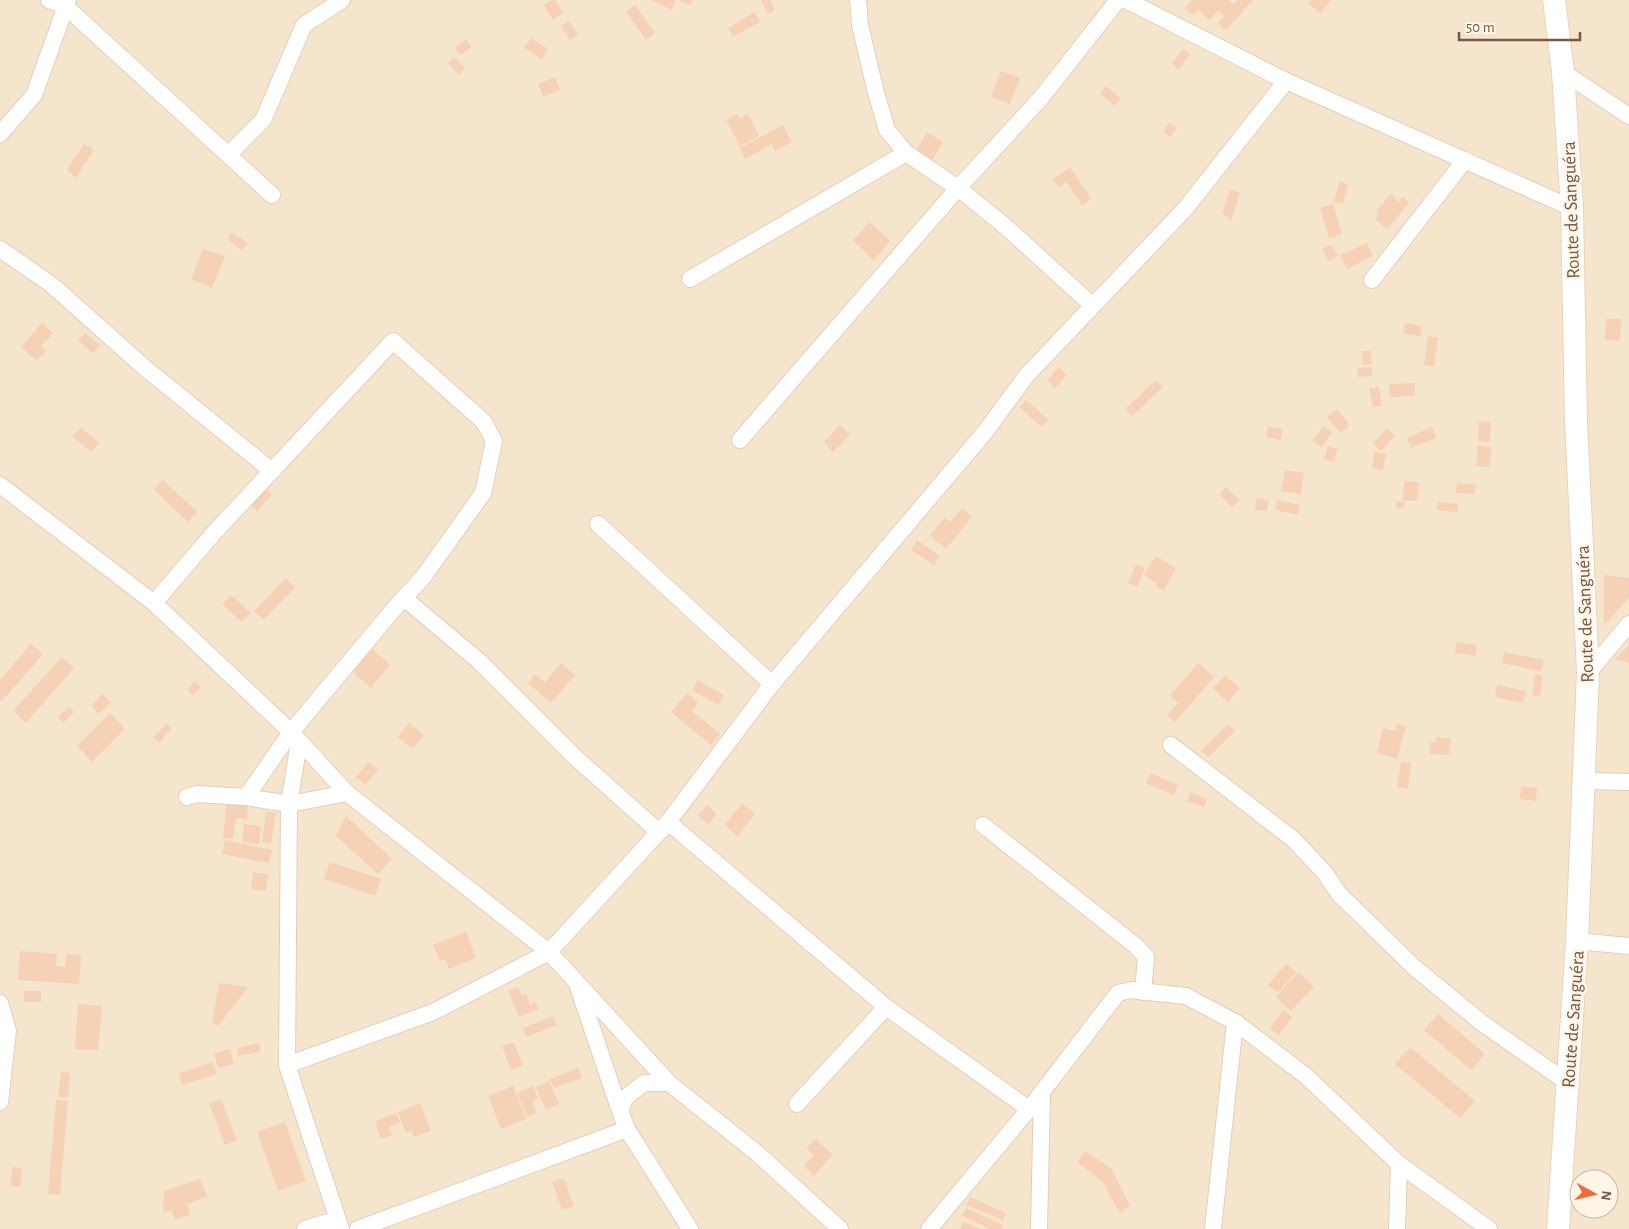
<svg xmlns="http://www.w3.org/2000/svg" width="1629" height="1229" viewBox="0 0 1629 1229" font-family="'Alegreya Sans',sans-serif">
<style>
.residential{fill:#f6e5cd;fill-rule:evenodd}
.building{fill:#f5d1b5}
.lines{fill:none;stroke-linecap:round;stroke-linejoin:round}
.street-casing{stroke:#e2cfbb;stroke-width:18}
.secondary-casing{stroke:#ead2ba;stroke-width:24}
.street{stroke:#fff;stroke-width:16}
.secondary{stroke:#fff;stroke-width:22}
.labels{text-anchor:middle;stroke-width:5;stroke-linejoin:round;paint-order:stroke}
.street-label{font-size:19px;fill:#765845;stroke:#fff6e7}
</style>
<rect width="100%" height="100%" fill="#fef3df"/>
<path class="residential" d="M0,0h1629v1229h-1629zM1579,1179h30v30h-30z"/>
<g class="building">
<polygon points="552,0 555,0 563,13 553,20 544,5"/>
<polygon points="653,0 676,0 672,10 652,1"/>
<polygon points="679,0 693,0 690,6"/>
<polygon points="761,0 770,0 775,10 768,14"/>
<polygon points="1192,0 1228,0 1234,4 1238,0 1253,0 1226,30 1218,23 1224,16 1218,11 1210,20 1198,9 1193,15 1185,8"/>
<polygon points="1311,0 1331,0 1320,13 1308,4"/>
<polygon points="635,5 655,33 646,40 626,12"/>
<polygon points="755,12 760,22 733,37 728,28"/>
<polygon points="569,21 578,35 570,40 561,26"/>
<polygon points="531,38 548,49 542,59 524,48"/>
<polygon points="466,39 471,47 460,55 454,48"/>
<polygon points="1183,49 1190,54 1179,70 1172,64"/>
<polygon points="454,57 465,68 459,75 448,63"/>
<polygon points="1001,71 1020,78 1010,104 991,97"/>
<polygon points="555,77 560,90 543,97 538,84"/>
<polygon points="1106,86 1121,98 1115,106 1100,94"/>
<polygon points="737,114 739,118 748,114 759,136 740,146 726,120"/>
<polygon points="1169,123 1177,128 1170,137 1163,132"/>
<polygon points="783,125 792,142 775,151 772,144 745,159 740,148"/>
<polygon points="927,132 943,142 932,161 916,151"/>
<polygon points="84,144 94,149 76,178 67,170"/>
<polygon points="1070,167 1091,199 1082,205 1067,182 1059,187 1053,179"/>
<polygon points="1339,182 1348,184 1343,204 1334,202"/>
<polygon points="1230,189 1240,193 1231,221 1222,213"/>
<polygon points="1392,193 1398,202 1403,197 1409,203 1387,229 1375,219 1379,213 1376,211"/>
<polygon points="1333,204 1342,234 1329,238 1320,208"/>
<polygon points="869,222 890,241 874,260 853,241"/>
<polygon points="232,232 247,243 241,250 227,238"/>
<polygon points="1367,243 1373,256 1347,269 1340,255"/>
<polygon points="1331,245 1338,256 1329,261 1322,249"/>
<polygon points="203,249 225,256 212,288 191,279"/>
<polygon points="1606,319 1621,319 1620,341 1605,340"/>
<polygon points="42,323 53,333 41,346 46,351 37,361 21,347"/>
<polygon points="1405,323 1422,326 1420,336 1403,334"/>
<polygon points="85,333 100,345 93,353 78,341"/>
<polygon points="1428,336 1438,338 1434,367 1424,365"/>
<polygon points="1362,351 1371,351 1372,364 1363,365"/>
<polygon points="1059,367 1067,375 1055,388 1047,380"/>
<polygon points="1372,367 1372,376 1358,377 1357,368"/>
<polygon points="1156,380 1163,387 1132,416 1126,408"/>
<polygon points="1415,383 1415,396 1390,397 1389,384"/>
<polygon points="1379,387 1382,406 1373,407 1369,388"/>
<polygon points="1026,400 1048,419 1042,427 1019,407"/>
<polygon points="1337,409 1350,425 1340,433 1327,417"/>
<polygon points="1479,421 1491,422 1490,442 1478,441"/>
<polygon points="840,425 850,434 833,452 824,442"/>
<polygon points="1323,426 1332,432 1322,447 1313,441"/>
<polygon points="81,427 99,443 91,452 73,437"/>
<polygon points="1268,427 1283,429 1281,440 1266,437"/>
<polygon points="1432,427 1437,438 1411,448 1407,438"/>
<polygon points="1387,429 1395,436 1381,451 1373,443"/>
<polygon points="1478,445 1492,447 1489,467 1476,466"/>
<polygon points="1328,446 1338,449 1334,462 1324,459"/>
<polygon points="1374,452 1386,454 1383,470 1372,468"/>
<polygon points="1285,470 1304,473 1301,494 1281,491"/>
<polygon points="163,480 197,512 188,522 154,490"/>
<polygon points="1404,481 1419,482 1417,501 1403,500"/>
<polygon points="1457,483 1476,485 1475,494 1456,493"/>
<polygon points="1226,487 1239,500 1232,508 1219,494"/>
<polygon points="264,488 272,495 257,511 250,504"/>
<polygon points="1256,498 1269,500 1267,511 1255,510"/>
<polygon points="1277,500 1300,505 1298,515 1275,510"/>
<polygon points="1397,501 1404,502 1403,509 1396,508"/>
<polygon points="1438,502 1458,504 1457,512 1437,510"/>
<polygon points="962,508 972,517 946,549 930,535 945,517 950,522"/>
<polygon points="917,540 940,556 934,565 911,550"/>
<polygon points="1156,556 1176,568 1164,590 1156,586 1158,584 1144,575"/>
<polygon points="1136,564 1145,568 1137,587 1128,583"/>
<polygon points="1604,575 1629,578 1629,598 1604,625"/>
<polygon points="286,578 295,587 264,620 254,611"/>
<polygon points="231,595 251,613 242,622 222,604"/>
<polygon points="1456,642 1477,645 1475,656 1455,653"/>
<polygon points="31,644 43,654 2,701 0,700 0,680"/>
<polygon points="1629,645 1629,663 1615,659"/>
<polygon points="372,649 390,665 371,688 352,671"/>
<polygon points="1504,652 1544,660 1541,671 1502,663"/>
<polygon points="62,657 74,668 26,723 13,711"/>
<polygon points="561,663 575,675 551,703 528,683 535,674 545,682"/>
<polygon points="1198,663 1214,677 1175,722 1167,715 1178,703 1170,696"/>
<polygon points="1535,674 1543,676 1540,696 1532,695"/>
<polygon points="1225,675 1240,688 1228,702 1213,688"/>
<polygon points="698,680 724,695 718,705 692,690"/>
<polygon points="195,681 201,687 193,696 187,690"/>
<polygon points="1497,685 1526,691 1523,703 1495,697"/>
<polygon points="687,693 698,703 692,711 720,734 711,745 671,712"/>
<polygon points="102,694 111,702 99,714 91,706"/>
<polygon points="69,707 74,712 63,723 58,717"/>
<polygon points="110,713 125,729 92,762 77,746"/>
<polygon points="166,723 172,728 159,743 153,738"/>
<polygon points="409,723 424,735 412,749 398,737"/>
<polygon points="1228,724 1235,731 1208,758 1201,751"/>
<polygon points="1397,724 1406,726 1397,759 1377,753 1383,728 1396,731"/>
<polygon points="1436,737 1451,739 1449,755 1429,754 1431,741 1436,742"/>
<polygon points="369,762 378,770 365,784 356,777"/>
<polygon points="1401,762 1411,763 1408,789 1397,787"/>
<polygon points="1150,773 1178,785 1174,795 1146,783"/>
<polygon points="1521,786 1537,788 1536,801 1520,799"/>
<polygon points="1190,792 1207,799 1204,807 1187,801"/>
<polygon points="227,801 238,802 238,805 248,806 247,820 236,818 233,839 223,838"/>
<polygon points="742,803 755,814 737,836 725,825"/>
<polygon points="707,805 717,814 708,825 698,816"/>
<polygon points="266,811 276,813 271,844 262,842"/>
<polygon points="346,816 392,859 378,874 336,836"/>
<polygon points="244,824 261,826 259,844 242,842"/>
<polygon points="225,840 272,850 269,863 222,854"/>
<polygon points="330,862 381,879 375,896 324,879"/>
<polygon points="253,872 268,874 266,891 251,889"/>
<polygon points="466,932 476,958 449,969 445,959 440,961 433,945"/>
<polygon points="20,951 57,954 56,966 65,967 66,954 81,955 79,984 18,980"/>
<polygon points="1286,964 1296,972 1278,993 1268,985"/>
<polygon points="1298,972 1314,987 1291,1011 1276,997"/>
<polygon points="219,983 248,987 219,1025 212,1024"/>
<polygon points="518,987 522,996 526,994 530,1005 536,1002 538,1009 519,1017 508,991"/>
<rect x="24" y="991" width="17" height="11"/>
<polygon points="78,1004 102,1006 98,1050 75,1049"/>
<polygon points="1283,1010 1292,1017 1279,1035 1270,1029"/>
<polygon points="1438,1014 1485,1054 1471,1070 1424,1030"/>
<polygon points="553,1016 557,1025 526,1037 523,1028"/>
<polygon points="514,1042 523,1065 511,1070 502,1046"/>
<polygon points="259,1043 261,1052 238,1056 237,1048"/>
<polygon points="1410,1047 1475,1101 1460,1118 1395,1064"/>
<polygon points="230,1049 234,1064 218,1068 214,1053"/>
<polygon points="213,1062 217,1074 182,1085 179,1073"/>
<polygon points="578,1068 582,1078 554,1088 550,1079"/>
<polygon points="61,1072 70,1073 68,1098 58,1097"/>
<polygon points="549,1081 559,1104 546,1110 536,1087"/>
<polygon points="513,1086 526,1119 501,1129 488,1096"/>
<polygon points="533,1086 538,1098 532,1101 537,1113 527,1117 517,1093"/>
<polygon points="221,1099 237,1140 225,1145 209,1103"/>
<polygon points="56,1100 68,1101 60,1195 48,1194"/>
<polygon points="420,1103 431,1131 414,1137 411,1131 406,1133 398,1112"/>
<polygon points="396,1113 400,1123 389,1127 392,1135 381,1139 375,1121"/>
<polygon points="285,1122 306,1181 278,1191 257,1132"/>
<polygon points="815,1139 833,1154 814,1176 804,1166 814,1155 806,1148"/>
<polygon points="1085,1151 1111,1168 1130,1206 1120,1213 1102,1181 1077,1162"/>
<polygon points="13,1167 22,1168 20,1187 10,1186"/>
<polygon points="564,1178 574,1206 562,1210 552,1182"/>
<polygon points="200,1179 207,1197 187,1204 190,1215 175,1220 171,1210 163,1213 164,1191"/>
<polygon points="970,1197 1006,1213 1003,1220 966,1205"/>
<polygon points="966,1208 1003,1225 1001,1229 990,1229 962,1216"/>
<polygon points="963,1222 980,1229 960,1229"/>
</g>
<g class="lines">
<g class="street-casing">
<g id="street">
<polyline points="49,0 65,6 272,195"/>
<polyline points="858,0 860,25 876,93 887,130 906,153 958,188 1006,227 1092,305"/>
<polyline points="1126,0 1286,81 1572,208"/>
<polyline points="1563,72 1629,116"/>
<polyline points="0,134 34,95 68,0"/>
<polyline points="229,154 263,120 304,25 342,0"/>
<polyline points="0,249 52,285 145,368 272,471"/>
<polyline points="690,279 906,153"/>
<polyline points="1372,280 1465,160"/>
<polyline points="740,440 958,188 1040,99 1118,0"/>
<polyline points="0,485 154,603 291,732 347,793 549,952 669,1083 757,1153 840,1229"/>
<polyline points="598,524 772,684"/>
<polyline points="404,598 480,662 575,757 659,832"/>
<polyline points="154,603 212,535 393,341 484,422 494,441 483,493 424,576 393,610 291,732 246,797"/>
<polyline points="1588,673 1629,624"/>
<polyline points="299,742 289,804 287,1065 341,1229"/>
<polyline points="1171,745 1293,839 1325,873 1339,894 1415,968 1482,1023 1568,1083"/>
<polyline points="1583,781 1629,782"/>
<polyline points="187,797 197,794 246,797 289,804 347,793"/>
<polyline points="668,822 886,1007 1029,1109"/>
<polyline points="983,825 1136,946 1146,957 1143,992"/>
<polyline points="1577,941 1629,946"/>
<polyline points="578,987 620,1111 627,1129 690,1229"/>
<polyline points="0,1003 8,1031 0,1102"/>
<polyline points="287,1065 433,1012 549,952 668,822 772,684 985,432 1026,376 1185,209 1286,81"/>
<polyline points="797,1104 886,1007"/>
<polyline points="620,1111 625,1098 644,1083 669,1083"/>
<polyline points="305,1229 338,1219"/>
<polyline points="358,1229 627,1129"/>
<polyline points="929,1229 1029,1109 1118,993 1131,990 1186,996 1235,1022 1306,1076 1399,1164 1489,1229"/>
<polyline points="1039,1229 1042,1092"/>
<polyline points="1213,1229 1235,1022"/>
<polyline points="1397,1229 1399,1164"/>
</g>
</g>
<g class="secondary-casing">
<polyline id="secondary" points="1554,0 1563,72 1572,208 1576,421 1588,673 1577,941 1558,1229"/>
</g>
<use href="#street" class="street"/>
<use href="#secondary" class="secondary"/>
</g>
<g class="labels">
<g class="street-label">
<text transform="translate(1570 210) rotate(-92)" y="7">Route de Sanguéra</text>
<text transform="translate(1584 614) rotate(-92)" y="7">Route de Sanguéra</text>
<text transform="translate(1572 1019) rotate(-86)" y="7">Route de Sanguéra</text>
</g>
</g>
<g transform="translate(1594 1194) rotate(98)"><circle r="24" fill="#fff6e7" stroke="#c8b7a6"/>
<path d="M0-4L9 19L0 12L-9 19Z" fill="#f16a3b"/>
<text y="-8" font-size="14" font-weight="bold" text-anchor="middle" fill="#765845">N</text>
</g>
<path d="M1459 32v8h121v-8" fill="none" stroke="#765845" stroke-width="2.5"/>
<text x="1466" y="32" font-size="15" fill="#765845" stroke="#fff6e7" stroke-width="4" paint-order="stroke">50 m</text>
</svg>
